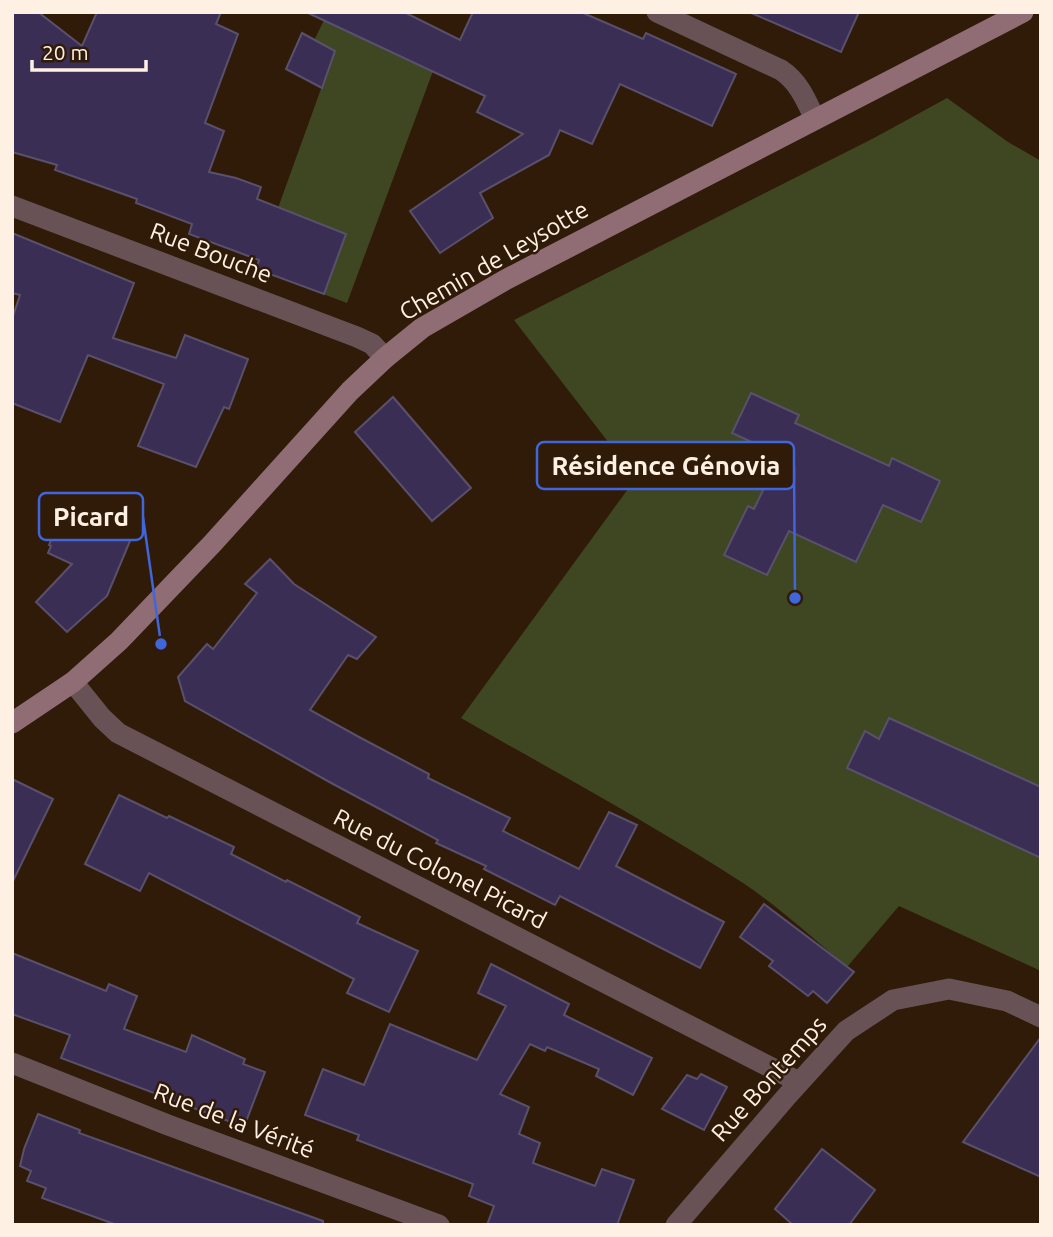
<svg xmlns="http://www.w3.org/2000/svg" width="1053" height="1237" viewBox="0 0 1053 1237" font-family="Ubuntu,sans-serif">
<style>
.green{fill:#3f4722}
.building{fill:#3b2e54;stroke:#59516c;stroke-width:2}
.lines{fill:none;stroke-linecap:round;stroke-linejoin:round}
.street{stroke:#685256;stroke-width:21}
.secondary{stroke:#906d74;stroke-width:21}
.labels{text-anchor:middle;stroke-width:5;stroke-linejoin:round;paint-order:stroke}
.street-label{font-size:24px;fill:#fff0e4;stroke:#301b08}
.leader{fill:none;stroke:#3f66da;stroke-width:2.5}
.callout-dot{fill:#3f66da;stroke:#301b08;stroke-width:2.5}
.callout{fill:#301b08;stroke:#3f66da;stroke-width:2.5}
.callout-label{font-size:26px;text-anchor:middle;font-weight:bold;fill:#fff0e4}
</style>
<rect width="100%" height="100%" fill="#301b08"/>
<g class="green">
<polygon points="328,12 377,46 433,71 347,303 256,269 326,75 303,63"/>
<path d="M947,98l61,44 33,19v810l-142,-65 -52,61c-34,-29 -67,-59 -104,-84 -91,-59 -188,-111 -282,-165l175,-240 -122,-158 360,-182z"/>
</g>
<g class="building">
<polygon points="12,12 38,12 82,46 97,12 221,12 216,24 238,34 205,123 224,131 209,172 236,178 261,187 257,199 346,234 324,294 256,269 259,260 189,234 192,224 136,203 137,199 55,170 57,165 12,152"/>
<polygon points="306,12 404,12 460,40 473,12 581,12 643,39 646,33 736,74 712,126 620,84 592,144 560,130 549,155 480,193 493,218 440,253 410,211 523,134 477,112 485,96"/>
<polygon points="749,12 859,12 841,52"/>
<polygon points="302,33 335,51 322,88 286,69"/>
<polygon points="12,233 134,283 113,338 176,358 185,335 248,359 229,409 224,407 196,467 138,446 164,384 88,355 60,422 12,403 12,319 20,295 12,293"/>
<polygon points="751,393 799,415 795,423 889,466 892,458 940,481 921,522 883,505 856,562 789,531 767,575 724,555 748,506 754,509 780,455 732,433"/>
<polygon points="393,397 471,488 432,521 355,432"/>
<polygon points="68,501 135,529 107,596 67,632 36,602 72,564 48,553 51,546 49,545"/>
<polygon points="270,559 294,584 376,637 357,659 348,655 310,710 359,737 429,774 428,778 510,818 503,831 579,869 609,812 637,825 616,866 724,922 700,968 560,896 555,905 484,869 486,866 436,843 438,840 333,784 185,701 178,677 207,644 213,649 257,593 245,584"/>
<polygon points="889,718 1041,787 1041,858 847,768 865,731 879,739"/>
<polygon points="12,779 53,799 12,883"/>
<polygon points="119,795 167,818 169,816 234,847 231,854 286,882 287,880 360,917 357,923 418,951 389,1012 347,993 354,979 149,873 140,891 85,864"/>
<polygon points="764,904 854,972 827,1003 813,991 808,996 769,966 773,961 740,937"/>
<polygon points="12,953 106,991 109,984 137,996 124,1029 186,1052 192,1035 245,1059 243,1064 265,1072 244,1127 61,1058 70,1035 12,1014"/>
<polygon points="491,964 569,1004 564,1015 652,1058 633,1095 596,1076 599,1069 547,1047 545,1051 530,1044 500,1094 529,1107 519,1134 540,1143 533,1163 595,1186 602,1169 634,1180 617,1225 487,1225 494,1206 469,1196 473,1184 357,1140 359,1135 305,1115 323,1069 364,1085 390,1024 477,1060 506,1006 478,993"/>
<polygon points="1041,1037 1041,1177 963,1142"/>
<polygon points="701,1074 727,1087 704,1130 662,1109 687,1075 697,1079"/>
<polygon points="38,1114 80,1130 79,1133 323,1221 323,1225 117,1225 42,1198 46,1188 27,1181 31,1171 20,1166 24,1149"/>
<polygon points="822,1149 875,1190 849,1225 793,1225 775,1209"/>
</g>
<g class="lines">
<g class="street">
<path d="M657,12l124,58c18,12 25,30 34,49"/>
<polyline points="12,206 357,337 372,344 385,358"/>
<polyline points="73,682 102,718 118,733 799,1082"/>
<polyline points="12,1063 168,1125 439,1225"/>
<polyline points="676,1225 787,1096 846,1031 893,1000 949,989 1007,1001 1041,1017"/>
</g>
<polyline class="secondary" points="12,723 73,682 119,641 212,544 350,391 385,358 422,328 505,280 1023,12"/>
</g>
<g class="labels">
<g class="street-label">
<text transform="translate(211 253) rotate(21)" y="8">Rue Bouche</text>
<text transform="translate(494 261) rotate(-30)" y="8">Chemin de Leysotte</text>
<text transform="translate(440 869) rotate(27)" y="8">Rue du Colonel Picard</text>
<text transform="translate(769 1079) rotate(-48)" y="8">Rue Bontemps</text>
<text transform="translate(234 1121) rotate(21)" y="8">Rue de la Vérité</text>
</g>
</g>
<path class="leader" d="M795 598L794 466M161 644L143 517"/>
<g class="callout-dot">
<circle cx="795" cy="598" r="7"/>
<circle cx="161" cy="644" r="7"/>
</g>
<g class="callout">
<rect x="537" y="442" width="257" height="47" rx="7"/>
<rect x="39" y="493" width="104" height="47" rx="7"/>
</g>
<g class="callout-label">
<text x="666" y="475">Résidence Génovia</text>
<text x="91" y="526">Picard</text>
</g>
<rect width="1053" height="1237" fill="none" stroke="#fff0e4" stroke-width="28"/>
<path d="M32 60v10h114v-10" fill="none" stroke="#fff0e4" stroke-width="3.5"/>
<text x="42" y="60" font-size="21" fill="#fff0e4" stroke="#301b08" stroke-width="5" paint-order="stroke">20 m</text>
</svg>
